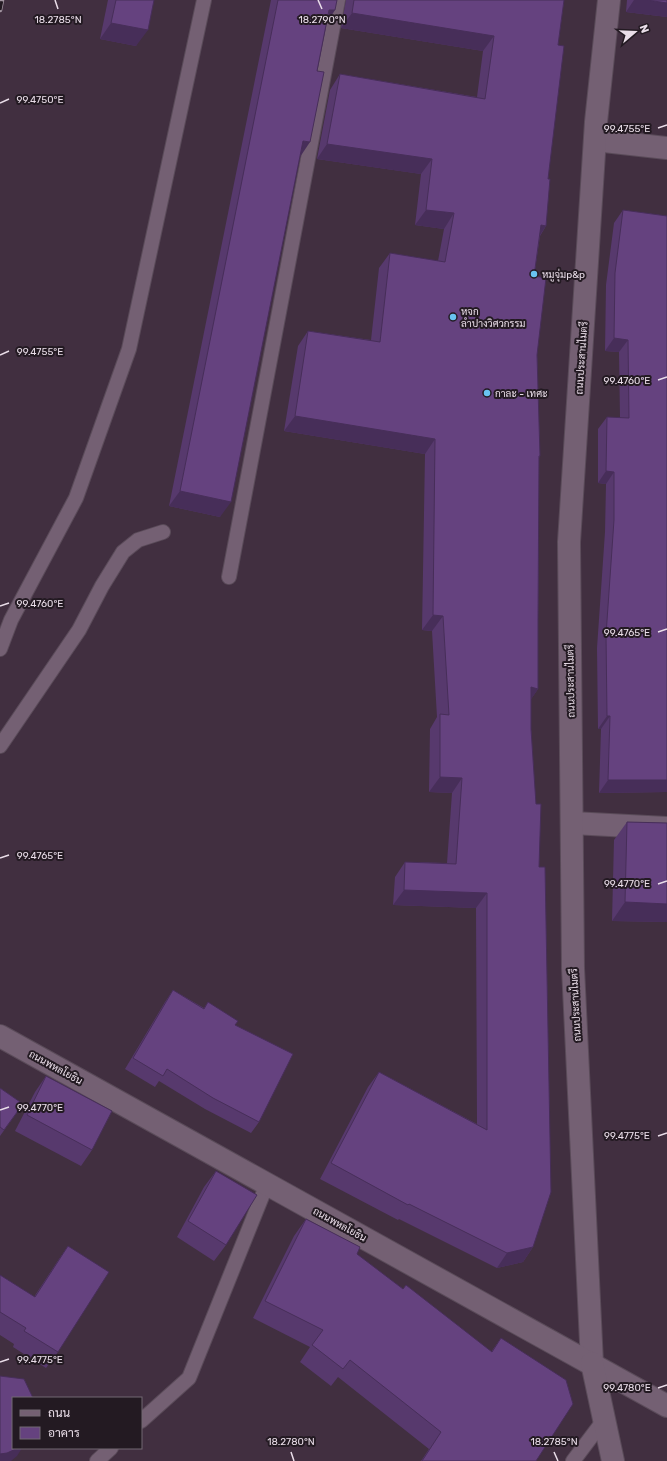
<svg xmlns="http://www.w3.org/2000/svg" width="667" height="1461" viewBox="0 0 667 1461" font-family="Rubik,Sarabun,sans-serif">
<style>
.lines{fill:none;stroke-linecap:round;stroke-linejoin:round}
.service-casing{stroke:#5a4b59;stroke-width:16}
.minor-casing{stroke:#5a4b59;stroke-width:24}
.tertiary-casing{stroke:#5a4b59;stroke-width:24}
.secondary-casing{stroke:#5a4b59;stroke-width:24}
.service{stroke:#746073;stroke-width:14}
.minor{stroke:#746073;stroke-width:22}
.tertiary{stroke:#746073;stroke-width:22}
.secondary{stroke:#746073;stroke-width:22}
.rail-casing{stroke:#a395a2;stroke-width:4.5}
.rail{stroke:#231a22;stroke-width:3;stroke-dasharray:9;stroke-linecap:butt}
.wall{fill:#57396d}
.shaded-wall{fill:#472e59}
.building{fill:#65427f;stroke:#472e59}
.ticks{fill:none;stroke:#eadee9;stroke-width:1.5}
.poi-dot{fill:#69c3f1;stroke:#231a22;stroke-width:1.5}
.labels{text-anchor:middle;stroke-width:4;stroke-linejoin:round;paint-order:stroke}
.poi-label{font-size:10px;fill:#eadee9;stroke:#231a22;text-anchor:start}
.street-label{font-size:10px;fill:#eadee9;stroke:#231a22}
.ticks-label{font-size:10px;text-anchor:middle;fill:#eadee9;stroke:#231a22;stroke-width:4;stroke-linejoin:round;paint-order:stroke}
</style>
<rect width="100%" height="100%" fill="#412f40"/>
<g class="lines">
<g class="service-casing">
<g id="service">
<polyline points="229,577 338,0"/>
<polyline points="0,649 11,620 76,498 129,349 204,0"/>
<polyline points="0,746 79,630 102,586 123,552 138,540 163,532"/>
<polyline points="141,1421 189,1378 267,1184"/>
<polyline points="97,1461 111,1448"/>
<polyline points="573,1461 604,1420"/>
</g>
</g>
<g class="minor-casing">
<g id="minor">
<polyline points="595,140 667,148"/>
<polyline points="572,823 667,828"/>
</g>
</g>
<g class="tertiary-casing">
<polyline id="tertiary" points="592,1363 573,968 569,542 596,122 609,0"/>
</g>
<g class="secondary-casing">
<g id="secondary">
<polyline points="0,1036 667,1406"/>
<polyline points="592,1363 613,1461"/>
</g>
</g>
<use href="#service" class="service"/>
<use href="#minor" class="minor"/>
<use href="#tertiary" class="tertiary"/>
<use href="#secondary" class="secondary"/>
<g class="rail-casing">
<polyline id="rail" points="0,10 2,0"/>
</g>
<use href="#rail" class="rail"/>
</g>
<g class="wall">
<polygon points="108,0 154,0 136,46 100,39"/>
<polygon points="271,0 337,0 327,22 300,157 220,517 169,506"/>
<polygon points="346,0 564,0 558,45 548,179 546,226 540,236 534,276 537,355 540,456 539,458 538,621 538,689 531,699 531,729 539,867 533,1247 523,1262 497,1268 399,1219 398,1220 320,1179 368,1087 379,1072 477,1124 476,908 393,905 395,877 405,862 447,863 452,793 429,792 430,729 437,717 432,631 422,630 425,454 284,431 298,346 308,331 371,340 379,268 390,253 438,261 444,229 415,225 421,174 317,159 330,90 340,74 477,97 483,51 341,28"/>
<polygon points="627,0 667,0 667,17 626,12"/>
<polygon points="623,210 667,216 667,792 599,793 601,729 598,729 597,648 605,532 606,484 598,483 598,429 607,417 620,418 619,352 605,351 606,285 614,223"/>
<polygon points="627,822 667,823 667,922 612,921 614,840"/>
<polygon points="173,990 204,1008 208,1002 235,1025 259,1122 251,1133 205,1109 159,1081 155,1087 125,1069 165,1002"/>
<polygon points="46,1076 92,1150 81,1166 15,1131 35,1092"/>
<polygon points="0,1088 23,1104 0,1136"/>
<polygon points="216,1171 226,1245 214,1261 177,1237 204,1187"/>
<polygon points="306,1219 491,1352 501,1338 536,1461 421,1461 429,1449 338,1377 331,1386 300,1362 310,1347 253,1318 294,1236"/>
<polygon points="68,1246 58,1352 46,1368 13,1347 14,1344 0,1335 0,1275 34,1297 57,1262"/>
</g>
<g class="shaded-wall">
<polygon points="634,0 647,0 667,3 667,17 626,12"/>
<polygon points="329,10 335,10 325,26"/>
<polygon points="352,13 494,36 483,51 341,28"/>
<polygon points="111,23 148,30 136,46 100,39"/>
<polygon points="303,141 310,142 300,157"/>
<polygon points="327,144 432,159 421,174 317,159"/>
<polygon points="426,210 454,213 444,229 415,225"/>
<polygon points="541,225 546,226 536,241"/>
<polygon points="614,338 628,340 619,352 605,351"/>
<polygon points="295,416 435,439 425,454 284,431"/>
<polygon points="606,471 614,472 606,484 598,483"/>
<polygon points="180,491 231,502 220,517 169,506"/>
<polygon points="433,615 443,616 432,631 422,630"/>
<polygon points="531,687 538,689 528,704"/>
<polygon points="607,716 610,716 601,729 598,729"/>
<polygon points="440,777 462,778 452,793 429,792"/>
<polygon points="608,780 667,780 667,792 599,793"/>
<polygon points="404,890 487,893 476,908 393,905"/>
<polygon points="625,902 667,904 667,922 612,921"/>
<polygon points="533,1247 523,1262 497,1268 507,1253"/>
<polygon points="18,1448 22,1448 17,1456 11,1461 0,1461 0,1454"/>
</g>
<g class="building">
<polygon points="116,0 154,0 148,30 111,23"/>
<polygon points="278,0 337,0 335,10 329,10 317,71 324,72 310,142 303,141 231,502 180,491"/>
<polygon points="354,0 564,0 558,45 564,46 548,179 550,179 546,226 541,225 534,276 546,278 537,355 540,456 539,456 538,621 538,689 531,687 531,729 536,804 541,804 539,867 545,867 551,1192 533,1247 507,1253 409,1204 408,1205 331,1163 379,1072 487,1130 487,893 404,890 405,862 456,864 462,778 440,777 440,714 449,715 443,616 433,615 435,439 295,416 308,331 380,342 390,253 445,262 454,213 426,210 432,159 327,144 340,74 485,99 494,36 352,13"/>
<polygon points="647,0 667,0 667,3"/>
<polygon points="623,210 667,216 667,780 608,780 610,716 607,716 606,635 614,520 614,472 606,471 607,417 629,418 628,340 614,338 615,273"/>
<polygon points="627,822 667,823 667,904 625,902"/>
<polygon points="173,990 204,1009 208,1002 238,1021 235,1025 293,1054 259,1122 213,1098 167,1069 163,1076 133,1058"/>
<polygon points="46,1076 112,1111 92,1150 27,1115"/>
<polygon points="0,1088 23,1104 4,1130 0,1127"/>
<polygon points="216,1171 257,1195 226,1245 188,1221"/>
<polygon points="306,1219 360,1247 357,1254 403,1289 406,1285 492,1352 501,1338 566,1380 573,1404 536,1461 422,1461 441,1432 350,1360 343,1369 312,1345 323,1330 265,1301"/>
<polygon points="68,1246 109,1272 58,1352 24,1331 26,1328 0,1312 0,1275 35,1297"/>
<polygon points="0,1376 24,1379 33,1398 13,1398 13,1448 18,1448 7,1453 0,1454"/>
</g>
<path class="ticks" d="M55,0l3,9M318,0l4,9M0,103l9,-4M658,128l9,-3M0,355l9,-4M658,380l9,-3M0,606l9,-3M658,632l9,-3M0,858l9,-3M658,884l9,-3M0,1110l9,-3M658,1136l9,-3M0,1362l9,-3M658,1388l9,-3M291,1452l3,9M554,1452l4,9"/>
<g class="poi-dot">
<circle cx="534" cy="274" r="4"/>
<circle cx="453" cy="317" r="4"/>
<circle cx="487" cy="393" r="4"/>
</g>
<g class="labels">
<g class="poi-label">
<text x="542" y="278">หมูจุ่มp&amp;p</text>
<text x="461" y="315">หจก<tspan x="461" dy="12">ลำปางวิศวกรรม</tspan></text>
<text x="495" y="397">กาละ - เทศะ</text>
</g>
<g class="street-label">
<text transform="translate(581 358) rotate(-86)" y="4">ถนนประสานไมตรี</text>
<text transform="translate(570 681) rotate(-91)" y="4">ถนนประสานไมตรี</text>
<text transform="translate(575 1005) rotate(-93)" y="4">ถนนประสานไมตรี</text>
<text transform="translate(56 1067) rotate(29)" y="4">ถนนพหลโยธิน</text>
<text transform="translate(340 1224) rotate(29)" y="4">ถนนพหลโยธิน</text>
</g>
</g>
<g class="ticks-label">
<text x="58" y="23">18.2785°N</text>
<text x="322" y="23">18.2790°N</text>
<text x="40" y="103">99.4750°E</text>
<text x="627" y="132">99.4755°E</text>
<text x="40" y="355">99.4755°E</text>
<text x="627" y="384">99.4760°E</text>
<text x="40" y="607">99.4760°E</text>
<text x="627" y="636">99.4765°E</text>
<text x="40" y="859">99.4765°E</text>
<text x="627" y="887">99.4770°E</text>
<text x="40" y="1111">99.4770°E</text>
<text x="627" y="1139">99.4775°E</text>
<text x="40" y="1363">99.4775°E</text>
<text x="627" y="1391">99.4780°E</text>
<text x="291" y="1445">18.2780°N</text>
<text x="554" y="1445">18.2785°N</text>
</g>
<rect x="12" y="1397" width="130" height="52" fill="#231a22" stroke="#736872"/>
<rect x="20" y="1410" width="20" height="6" fill="#746073" stroke="#736872"/>
<text x="48" y="1417" font-size="12" fill="#eadee9">ถนน</text>
<rect x="20" y="1427" width="20" height="12" fill="#65427f" stroke="#736872"/>
<text x="48" y="1437" font-size="12" fill="#eadee9">อาคาร</text>
<g transform="translate(635 32) rotate(71)" stroke="#231a22" stroke-width="3" paint-order="stroke">
<path d="M0-3L7 15L0 10L-7 15Z" fill="#eadee9"/>
<text y="-6" font-size="11" font-weight="bold" text-anchor="middle" fill="#eadee9">N</text>
</g>
</svg>
